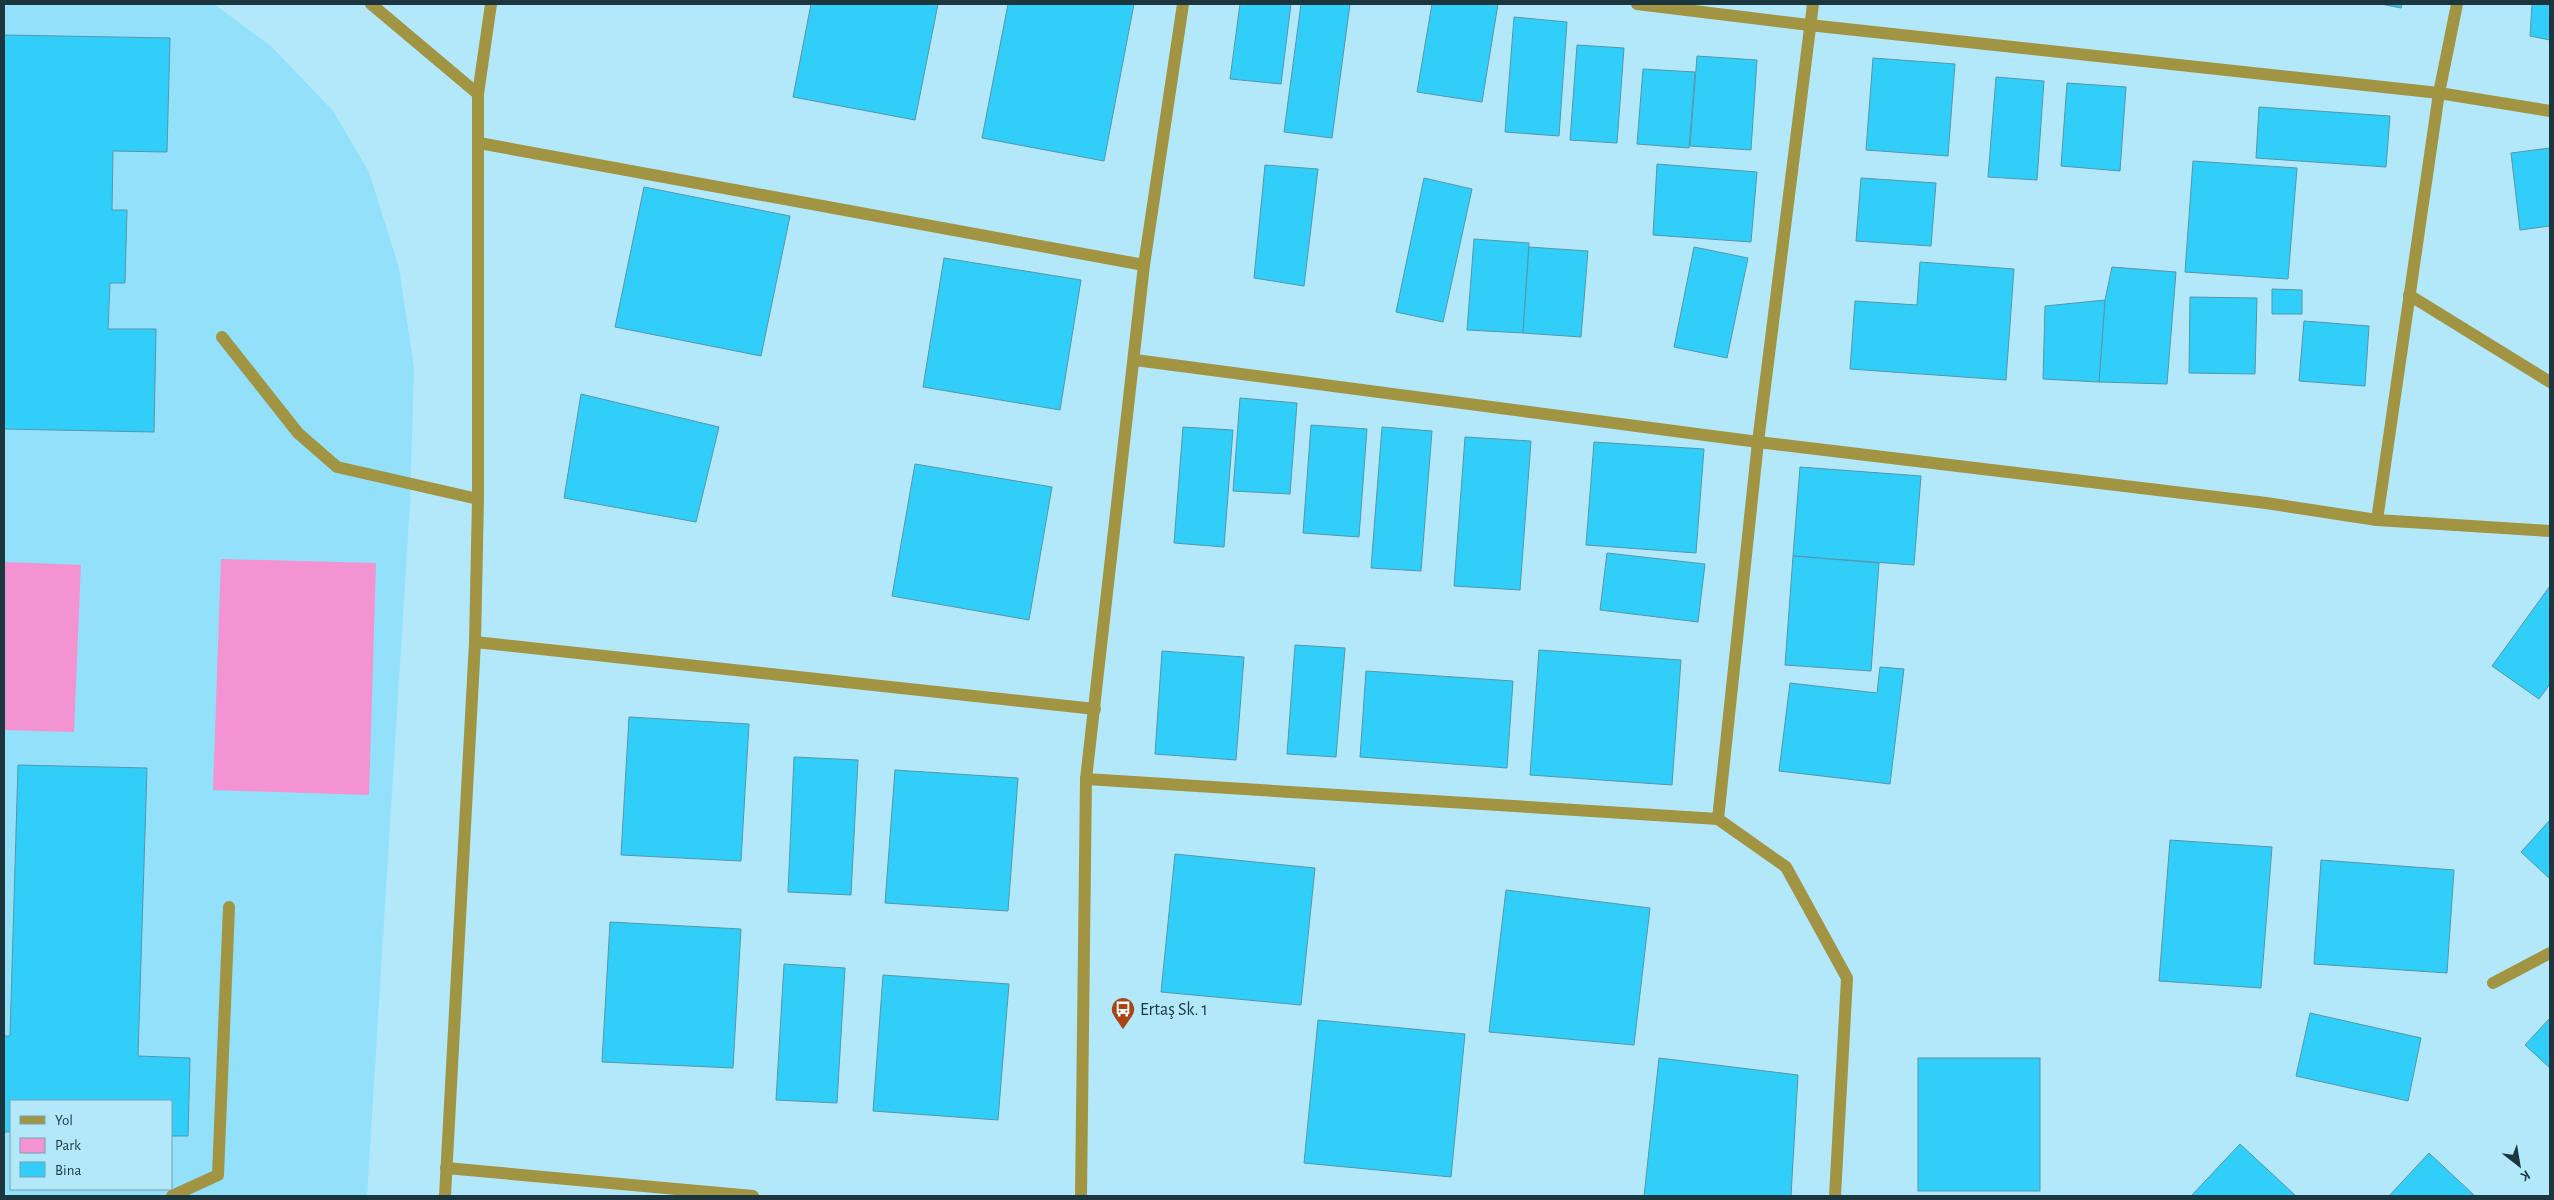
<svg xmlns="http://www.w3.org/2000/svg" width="2554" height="1200" viewBox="0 0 2554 1200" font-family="'Alegreya Sans',sans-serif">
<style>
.built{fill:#92e0fa;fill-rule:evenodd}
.green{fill:#f493d2}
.building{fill:#31cef9;stroke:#5597ac}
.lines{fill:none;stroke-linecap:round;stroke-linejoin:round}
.minor{stroke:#a19544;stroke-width:12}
.labels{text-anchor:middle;stroke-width:5;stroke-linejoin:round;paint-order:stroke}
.poi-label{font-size:18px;fill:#1b363f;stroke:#b3e8fa;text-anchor:start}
</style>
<rect width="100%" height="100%" fill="#b3e8fa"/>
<path class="built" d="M4,4h210l58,43 61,64 36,61 30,96 15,100 -4,134 -43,694h-363zM11,1101h160v88h-160z"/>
<g class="green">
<polygon points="221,559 376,563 369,795 213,790"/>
<polygon points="4,562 81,565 74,732 4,730"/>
</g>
<g class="building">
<polygon points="811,4 938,4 915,120 793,97"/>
<polygon points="1008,4 1134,4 1104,161 982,138"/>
<polygon points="1240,4 1291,4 1281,84 1230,79"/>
<polygon points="1301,4 1350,4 1332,138 1284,132"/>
<polygon points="1432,4 1498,4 1482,102 1417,92"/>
<polygon points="2381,4 2402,4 2401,8"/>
<polygon points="2532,4 2550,4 2550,40 2530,36"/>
<polygon points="1514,17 1567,22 1559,136 1505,132"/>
<polygon points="4,35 170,38 167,152 113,151 112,210 127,210 125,283 110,283 108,329 156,329 154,432 4,429"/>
<polygon points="1577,45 1624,48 1617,143 1570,140"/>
<polygon points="1697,56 1757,60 1751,150 1690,146"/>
<polygon points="1873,58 1955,64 1948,156 1866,150"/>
<polygon points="1643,69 1695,72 1689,148 1637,144"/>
<polygon points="1996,77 2044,81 2037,180 1988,177"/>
<polygon points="2067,83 2126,87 2120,171 2061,166"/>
<polygon points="2259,107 2390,116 2386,167 2256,158"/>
<polygon points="2550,148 2550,226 2520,230 2511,153"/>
<polygon points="2193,161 2297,168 2288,279 2185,272"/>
<polygon points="1657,164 1757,172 1751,242 1653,235"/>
<polygon points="1265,165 1318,169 1304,286 1254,278"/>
<polygon points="1424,178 1472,189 1443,322 1396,312"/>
<polygon points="1861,178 1936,183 1931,246 1856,241"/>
<polygon points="644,187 790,216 761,356 615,327"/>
<polygon points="1474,239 1529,243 1523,333 1467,330"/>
<polygon points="1529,247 1588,251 1581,337 1523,333"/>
<polygon points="1694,247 1748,258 1727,358 1674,347"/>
<polygon points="944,258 1081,280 1060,410 923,387"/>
<polygon points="1920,262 2014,269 2006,380 1850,369 1855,301 1917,305"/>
<polygon points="2112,267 2176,272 2167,384 2099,382 2105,300"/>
<polygon points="2272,289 2302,290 2302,314 2272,314"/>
<polygon points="2190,297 2257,298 2255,374 2189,373"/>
<polygon points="2105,300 2099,382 2043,379 2045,306"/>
<polygon points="2304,321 2369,326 2365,386 2299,381"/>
<polygon points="581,394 719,427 696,522 564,498"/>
<polygon points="1240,398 1297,403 1290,494 1233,491"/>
<polygon points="1311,425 1367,429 1359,537 1303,533"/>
<polygon points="1183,427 1233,430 1224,547 1174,543"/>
<polygon points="1382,427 1432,431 1421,571 1371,568"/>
<polygon points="1465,437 1531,441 1520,590 1454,586"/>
<polygon points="1594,442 1704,449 1696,553 1586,545"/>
<polygon points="915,464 1052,487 1029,620 892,596"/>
<polygon points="1800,467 1921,476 1914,565 1793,556"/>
<polygon points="1607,553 1705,564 1698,622 1600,610"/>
<polygon points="1793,556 1879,563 1871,671 1785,665"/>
<polygon points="2550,586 2550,684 2539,699 2492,666"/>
<polygon points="1295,645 1345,648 1336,757 1287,754"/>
<polygon points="1539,650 1681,660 1672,785 1530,775"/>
<polygon points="1162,651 1244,657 1236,760 1155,754"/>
<polygon points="1880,667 1904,669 1890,784 1779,771 1790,683 1877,693"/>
<polygon points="1366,671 1513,681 1507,768 1360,757"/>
<polygon points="629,717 749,724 741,861 621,855"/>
<polygon points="794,757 858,760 851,895 788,892"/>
<polygon points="18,765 147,768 138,1056 190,1058 188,1136 171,1136 171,1101 11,1101 11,1132 4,1132 4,1036 10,1036"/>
<polygon points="895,770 1018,778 1008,911 885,903"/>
<polygon points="2550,820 2550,879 2521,852"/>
<polygon points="2170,840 2272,847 2261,988 2159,981"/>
<polygon points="1175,854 1315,868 1301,1005 1161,992"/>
<polygon points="2321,860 2454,870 2447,973 2314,964"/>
<polygon points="1506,890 1650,908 1634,1045 1489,1032"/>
<polygon points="610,922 741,929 733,1068 602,1062"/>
<polygon points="784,964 845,968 837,1103 776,1100"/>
<polygon points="883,975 1009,984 998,1120 873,1111"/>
<polygon points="2310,1013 2421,1038 2408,1101 2296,1076"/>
<polygon points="2550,1018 2550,1068 2525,1045"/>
<polygon points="1318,1020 1465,1034 1451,1177 1304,1163"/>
<polygon points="1659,1058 1798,1075 1791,1196 1644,1196"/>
<rect x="1918" y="1058" width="122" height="133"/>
<polygon points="2240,1144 2296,1196 2191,1196"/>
<polygon points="2429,1153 2475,1196 2389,1196"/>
</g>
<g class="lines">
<g class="minor">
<polyline points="371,4 478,94"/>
<polyline points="1637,4 1809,25 2439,93 2550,111"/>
<polyline points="479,143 1144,265"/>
<polyline points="2409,295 2550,382"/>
<polyline points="222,337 298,433 337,467 478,499"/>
<polyline points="1135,360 1758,442 2266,503 2377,520 2550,531"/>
<polyline points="2377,520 2439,93 2457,4"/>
<polyline points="475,642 1095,709"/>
<polyline points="1086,779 1718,819 1758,442 1813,4"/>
<polyline points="1718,819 1786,867 1847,978 1835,1196"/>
<polyline points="2493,983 2550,953"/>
<polyline points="446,1168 753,1196"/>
<polyline points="172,1196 218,1175 229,907"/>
<polyline points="445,1196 475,642 478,499 478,94 491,4"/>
<polyline points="1081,1196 1086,779 1144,265 1183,4"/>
</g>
</g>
<defs>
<g id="bus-pin" transform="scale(1.25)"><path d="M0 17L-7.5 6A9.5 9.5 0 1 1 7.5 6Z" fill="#a94416" stroke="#b3e8fa"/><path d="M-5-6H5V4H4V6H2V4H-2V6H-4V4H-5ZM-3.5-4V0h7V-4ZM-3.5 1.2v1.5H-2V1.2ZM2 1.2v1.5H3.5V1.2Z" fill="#fff"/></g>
</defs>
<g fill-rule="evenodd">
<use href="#bus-pin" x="1123" y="1009"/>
</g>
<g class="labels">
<g class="poi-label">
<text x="1140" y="1015">Ertaş Sk. 1</text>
</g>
</g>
<rect width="2554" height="1200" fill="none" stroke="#1b363f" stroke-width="10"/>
<rect x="10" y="1100" width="162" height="90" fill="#b3e8fa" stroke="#76a1af"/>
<rect x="20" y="1116" width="25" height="8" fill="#a19544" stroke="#76a1af"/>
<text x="55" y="1125" font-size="15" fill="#1b363f">Yol</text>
<rect x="20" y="1138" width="25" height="15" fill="#f493d2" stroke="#76a1af"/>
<text x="55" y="1150" font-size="15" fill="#1b363f">Park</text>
<rect x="20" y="1162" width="25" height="15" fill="#31cef9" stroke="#76a1af"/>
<text x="55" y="1175" font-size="15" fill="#1b363f">Bina</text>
<g transform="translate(2519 1165) rotate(149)" stroke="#b3e8fa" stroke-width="4" paint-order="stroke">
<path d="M0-4L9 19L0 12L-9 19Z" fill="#1b363f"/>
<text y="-8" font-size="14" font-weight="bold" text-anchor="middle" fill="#1b363f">K</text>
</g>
</svg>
